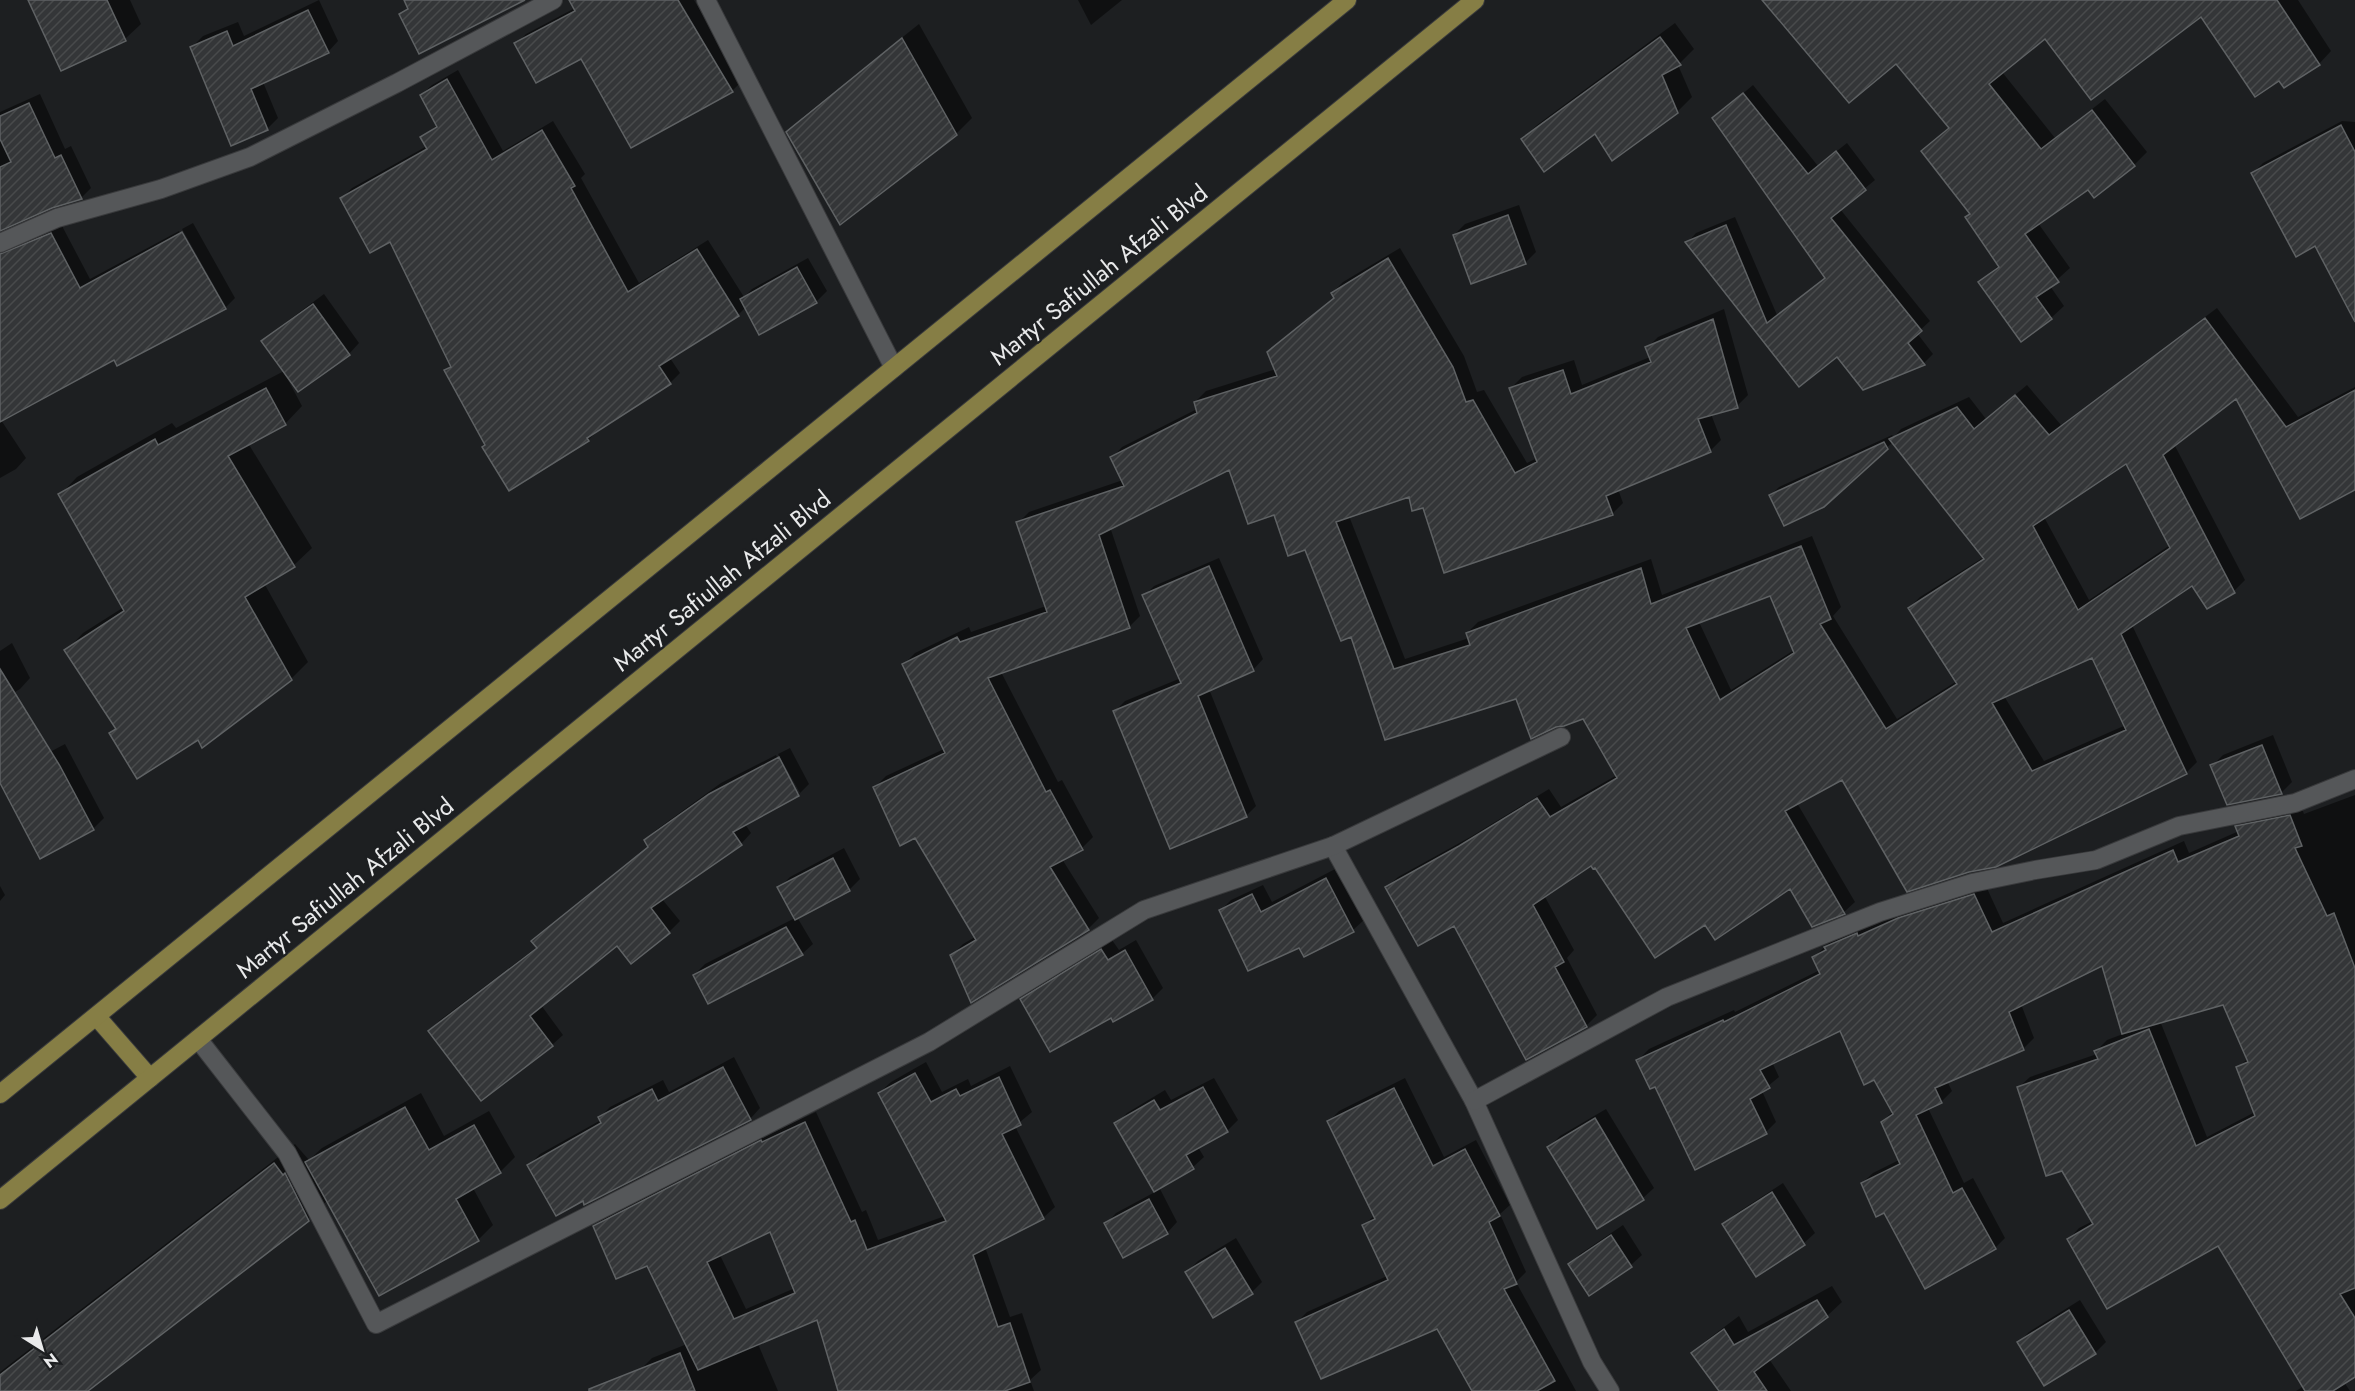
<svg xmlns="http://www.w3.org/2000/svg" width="2355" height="1391" viewBox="0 0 2355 1391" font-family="Jost,sans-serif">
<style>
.shadow{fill:#0007;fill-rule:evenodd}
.building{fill:url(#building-hatch);stroke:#5f6264;stroke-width:1.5;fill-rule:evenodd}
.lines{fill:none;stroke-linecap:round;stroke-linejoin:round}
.minor-casing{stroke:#393a3c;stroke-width:20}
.major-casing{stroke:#393a3c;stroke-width:20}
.minor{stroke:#555759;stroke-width:18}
.major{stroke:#867e45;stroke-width:18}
.labels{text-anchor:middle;stroke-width:4.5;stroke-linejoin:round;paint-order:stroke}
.street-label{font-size:24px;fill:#e9eaeb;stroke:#1d1f21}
</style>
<defs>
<pattern id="building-hatch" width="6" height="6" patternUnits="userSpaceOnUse" patternTransform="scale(1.5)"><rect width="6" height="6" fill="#343638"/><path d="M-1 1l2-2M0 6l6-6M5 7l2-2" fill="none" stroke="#484a4b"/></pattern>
</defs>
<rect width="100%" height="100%" fill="#1d1f21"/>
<g class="shadow">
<polygon points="29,0 130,0 141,24 125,39 62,69"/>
<polygon points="319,0 338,41 328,52 263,82 278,118 267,129 192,47 203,36 238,22 244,36"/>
<polygon points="576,0 694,0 742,81 733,90 631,146 582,57 516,44 526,34 575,8"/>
<polygon points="1078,0 1122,0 1091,25"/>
<polygon points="1764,0 2298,0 2331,51 2319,64 2279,79 2202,15 2046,37 2002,72 2055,138 2105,99 2147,152 2134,165 2089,188 2038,223 2070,268 2050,286 2064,306 2051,318 1980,282 1999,265 1971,213 1923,151 1950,126 1896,62"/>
<polygon points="1675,23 1694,49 1678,65 1692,97 1677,112 1596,132 1522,139 1537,125"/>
<polygon points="919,24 972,118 956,134 788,132 804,116"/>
<polygon points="458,70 503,151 553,121 585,174 581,178 639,283 708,240 744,297 752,289 808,258 827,291 816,302 746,307 738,315 670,358 680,373 670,383 599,430 588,440 486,445 446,371 452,365 390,240 342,198 352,188 427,146 422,138 438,124 421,95 432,85"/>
<polygon points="1753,85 1818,166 1847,143 1875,180 1840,209 1930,321 1917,333 1933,354 1924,363 1864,388 1837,355 1799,385 1687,243 1696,233 1735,217 1777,315 1826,277 1714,118"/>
<polygon points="40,94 65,149 71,146 91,188 81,198 52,206 0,229 0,112"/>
<polygon points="2342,121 2355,122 2355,319 2316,244 2253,173 2263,163"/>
<polygon points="1519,205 1536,252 1525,263 1454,235 1465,224"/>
<polygon points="193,223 235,298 225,308 115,358 1,420 26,458 16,469 0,478 0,238 61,224 90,279 179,231 222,307 226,307 182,229"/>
<path d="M1400,248l64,108 13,36 7,-2 43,73 10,-5 -26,-70 11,-11 52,-17 8,25 68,-28 -3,-9 11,-11 66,-28 24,86 -11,11 -26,8 10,26 -11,11 -92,38 5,14 -11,11 -188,-8 -14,-11 -61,21 56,143 64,-21 -2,-5 11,-11 173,-63 11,36 150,-59 29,71 -8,9 64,103 60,-38 -48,-73 11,-11 64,-40 -91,-115 -70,64 -52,-11 8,-8 113,-52 2,2 7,-8 68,-32 17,22 41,-34 34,40 156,-117 81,109 57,-30v101l-118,-91 -63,47 71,136 -11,11 -27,16 -14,-24 -61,42 65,137 -11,11 -344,5 -45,25 58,99 -11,10 -31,13 -23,-39 -85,37 -113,-59 -48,31 30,55 -7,8 30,57 -11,11 -59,32 -73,-134 -67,-37 11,-10 74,-41 77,-47 12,18 56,-32 -34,-58 -66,-20 -131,41 -34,-103 -46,-87 -31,-35 -45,-45 -120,59 30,89 -11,11 -128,45 57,110 4,-2 31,57 -11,11 -20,11 37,59 -11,11 -136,26 11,-11 12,-7 -59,-100 -41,-50 11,-11 58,-27 -40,-85 11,-11 54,-26 2,5 75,-26 -28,-83 11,-11 94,-32 -11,-22 10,-11 75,-38 -2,-7 11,-11 70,-22 -7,-17 11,-11 55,-44 -3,-4 11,-11zM2126,462l44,83 -81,55 -45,-83zM1771,594l23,56 -63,40 -32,-68zM2093,656l33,69 -82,36 -40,-65z"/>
<polygon points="324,294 359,343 349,354 286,376 302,406 285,424 248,443 312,548 294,565 264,583 308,662 291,679 199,738 111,734 117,728 66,651 83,633 124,607 60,495 77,477 172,423 176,428 284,371 263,341 274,331"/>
<polygon points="1219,558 1263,659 1253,670 1209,689 1256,806 1246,816 1115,711 1125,701 1181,678 1144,596 1154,586"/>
<polygon points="12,643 30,678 20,689 0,701 0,651"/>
<polygon points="2273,735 2292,782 2281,793 2212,766 2223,755"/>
<polygon points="65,744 104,818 93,829 12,772"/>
<polygon points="790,748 809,784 798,795 745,824 751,833 741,844 662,899 680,921 669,932 617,944 541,1005 563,1035 552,1045 481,1099 430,1031 440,1020 537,947 649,846 645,840 656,830 721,783 776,755 796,793 800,793 778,754"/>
<path d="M2355,795v491l-3,1 3,4v85l-11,6 6,9h-54l8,-5 -85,-142 -150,-5 10,-11 14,-7 -74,-134 11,-10 67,-23 -1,-3 11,-11 16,-6 -20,-70 -82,40 13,34 -11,11 -76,32 5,10 -11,11 -13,6 36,75 9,-5 32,60 -10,10 -111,-37 -22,-28 11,-10 26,-13 -17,-38 11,-11 -19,-33 -33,-50 -69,34 7,15 -17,14 14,31 -10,10 -111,-47 -17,-25 11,-11 85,-39 1,2 85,-42 -6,-13 22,-21 32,-12 1,2 41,-18 75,-24 18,39 181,-82 5,12 50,-22 -2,-4 10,-11 54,-10 3,8zM2224,1003l24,55 -10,10 17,44 -48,25 -47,-116z"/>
<polygon points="844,848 860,879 849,890 797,917 813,944 802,954 694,975 705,964 795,918 779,888 790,877"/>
<polygon points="1337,868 1364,920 1353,930 1299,946 1220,911 1231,900 1263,885 1272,902"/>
<polygon points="0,886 5,895 0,901"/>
<polygon points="1112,940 1119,950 1136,940 1163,988 1152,999 1114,1020 1111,1016 1022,1000 1032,989"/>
<polygon points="734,1057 760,1108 750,1119 583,1199 529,1165 540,1154 601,1120 599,1118 610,1107 663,1080 669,1092"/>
<path d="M926,1062l16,30 26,-13 3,7 39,-20 22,46 -17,14 40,81 -12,11 -58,29 25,70 12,-4 19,57 -11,10 4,11h-195l-21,-73 -60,26 20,47h-129l-9,-21 12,-12 35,-14 -39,-80 -53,-38 11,-11 167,-85 1,2 42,-20 46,100 4,-2 12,30 67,-24 -66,-123 12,-11zM771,1230l24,58 -49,21 -26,-54z"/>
<polygon points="1214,1078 1238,1120 1227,1131 1198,1147 1204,1157 1193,1167 1159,1187 1177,1222 1167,1233 1106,1224 1116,1213 1155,1192 1116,1124 1127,1113 1165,1090 1171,1100"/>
<polygon points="1405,1078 1444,1157 1476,1140 1510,1205 1500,1214 1526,1272 1516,1282 1576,1391 1473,1391 1438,1327 1297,1322 1307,1312 1387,1276 1364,1225 1375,1215 1329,1121 1339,1111"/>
<polygon points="421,1093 444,1136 489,1111 515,1157 500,1172 473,1188 493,1225 478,1240 328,1200 308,1219 86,1391 0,1391 0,1372 295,1144 309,1160 322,1148"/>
<polygon points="1606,1109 1654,1188 1643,1198 1597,1227 1549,1147 1560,1136"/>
<polygon points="1783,1183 1815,1233 1804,1243 1757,1274 1724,1224 1735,1214"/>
<polygon points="1623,1225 1642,1255 1631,1265 1589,1294 1570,1265 1580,1254"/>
<polygon points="1236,1238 1262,1282 1252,1292 1187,1272 1198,1261"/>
<polygon points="1832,1286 1842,1302 1827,1316 1769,1359 1791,1391 1721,1391 1693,1354 1708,1339 1739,1316 1748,1332"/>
<polygon points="2080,1300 2106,1342 2095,1353 2045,1384 2019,1342 2029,1332"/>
</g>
<g class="building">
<polygon points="28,0 107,0 126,41 61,71"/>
<polygon points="404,0 525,0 419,54 399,14 408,9"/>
<polygon points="569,0 678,0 733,92 631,148 581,59 536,83 514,43 575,11"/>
<polygon points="1762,0 2277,0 2320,65 2284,88 2279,81 2255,97 2201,17 2091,100 2045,39 1989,84 2041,149 2092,110 2135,166 2094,198 2088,190 2025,234 2059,282 2036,297 2052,319 2021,342 1978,282 1999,267 1965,217 1970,214 1921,151 1949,128 1896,64 1849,103"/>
<polygon points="308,10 329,53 251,89 268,130 231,146 190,47 227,31 233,46"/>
<polygon points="1660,37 1681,65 1662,75 1678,113 1612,161 1595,134 1544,172 1521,139"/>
<polygon points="902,38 957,135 840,225 786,132"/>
<polygon points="447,79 492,160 542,130 575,186 571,188 628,292 697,249 739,316 659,366 671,384 587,438 589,441 509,491 482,447 485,445 444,370 451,367 390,242 370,253 340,198 427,149 420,137 437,127 420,95"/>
<polygon points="1743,93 1808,174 1836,151 1866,190 1831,218 1922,331 1908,343 1925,365 1863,390 1837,357 1799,387 1685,242 1726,225 1767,323 1825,278 1712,118"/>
<polygon points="29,103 55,158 61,155 82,199 52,208 0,231 0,167 11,162 0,139 0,116"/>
<polygon points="2341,125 2355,152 2355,322 2315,246 2296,257 2251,173"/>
<polygon points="1508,215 1526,264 1471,284 1453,235"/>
<polygon points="182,232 226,309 117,366 114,360 0,422 0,254 51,233 80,288"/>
<path d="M1388,258l65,109 13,35 7,-2 42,73 22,-11 -28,-74 54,-18 8,24 80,-32 -6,-15 68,-28 25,89 -40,11 13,33 -105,44 7,19 -169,58 -21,-65 -11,3 -3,-14 -73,25 58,147 76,-24 -4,-12 175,-65 10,36 150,-58 30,73 -11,5 66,105 71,-45 -49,-76 76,-49 -95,-120 68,-32 17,22 41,-34 34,40 156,-117 81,109 69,-37v100l-55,29 -64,-120 -73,56 72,138 -28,16 -15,-23 -71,48 66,140 -191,93 -27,5 -62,20 -65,-112 -57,31 60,103 -33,13 -22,-38 -75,51 -10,-15 -50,33 -60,-90 -2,1 -2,-3 -58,39 31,57 -9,5 32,60 -61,33 -72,-134 -36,20 -33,-59 74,-41 78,-48 13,19 67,-39 -34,-59 -19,7 -8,1 -25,12 -15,-40 -131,41 -34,-103 -10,4 -36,-91 -17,6 -14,-41 -26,9 -19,-54 -130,65 31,93 -142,50 58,114 4,-2 33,60 -33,17 39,63 -118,73 -21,-48 26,-15 -61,-102 -15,8 -27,-59 72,-34 -43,-89 55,-27 3,5 87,-30 -31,-90 108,-36 -14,-29 87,-44 -3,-11 83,-26 -10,-24 67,-54 -3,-5zM2126,464l44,84 -92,62 -45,-84zM1770,596l24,57 -74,47 -34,-72zM2092,658l34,72 -94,41 -40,-68z"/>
<polygon points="797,267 817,303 759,335 740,299"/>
<polygon points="313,304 350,355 298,392 261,341"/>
<polygon points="266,388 286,425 228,456 295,567 245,597 292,680 202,748 198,740 137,779 109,733 116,729 64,650 124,611 58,494 155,439 158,445"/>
<polygon points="1884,442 1888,449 1824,507 1784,526 1769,495"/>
<polygon points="1209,566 1254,671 1198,696 1247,817 1170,849 1113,711 1181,683 1142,595"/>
<polygon points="0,669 60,766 94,830 40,859 0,783"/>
<polygon points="2262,745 2282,794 2227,805 2210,765"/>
<polygon points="779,757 799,796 733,832 742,845 651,908 670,933 631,964 617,946 530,1016 553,1046 481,1101 428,1031 537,948 531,941 648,847 644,840 709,794"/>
<polygon points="2290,815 2302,846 2295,848 2327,916 2334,913 2355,968 2355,1288 2340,1294 2355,1318 2355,1377 2333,1391 2305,1391 2218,1246 2107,1309 2067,1239 2093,1224 2062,1171 2046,1176 2017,1087 2098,1059 2094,1051 2149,1029 2196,1146 2255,1116 2236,1067 2248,1062 2223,1005 2122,1034 2102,966 2009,1012 2024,1050 1935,1088 1942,1103 1916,1115 1953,1193 1962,1188 1996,1249 1925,1289 1884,1213 1876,1217 1861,1183 1900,1164 1881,1122 1893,1114 1874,1080 1864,1085 1840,1031 1760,1070 1770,1088 1750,1099 1767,1134 1695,1170 1655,1087 1650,1089 1636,1060 1723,1020 1724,1022 1820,974 1812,957 1826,950 1824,947 1857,933 1858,936 1898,918 1974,894 1992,932 2173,850 2178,862 2239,836 2235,826"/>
<polygon points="833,858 850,891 795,920 777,887"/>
<polygon points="1326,878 1354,932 1304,957 1299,948 1248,971 1219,910 1252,894 1261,912"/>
<polygon points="786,927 803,955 708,1004 693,975"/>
<polygon points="1101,949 1108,960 1125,950 1153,1000 1113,1022 1111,1018 1050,1052 1020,999"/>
<polygon points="723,1067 751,1120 584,1205 583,1201 556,1216 527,1165 601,1123 598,1117 652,1089 658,1101"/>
<path d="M915,1073l16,29 25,-13 4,7 39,-19 22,48 -19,9 42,85 -71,36 25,72 12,-4 20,59 -25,9h-167l-21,-71 -119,50 -51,-104 -31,13 -23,-53 168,-86 1,2 43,-20 46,100 4,-2 12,30 79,-29 -68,-128zM770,1232l25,61 -61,26 -27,-57z"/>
<polygon points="1203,1087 1228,1132 1186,1155 1194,1169 1154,1192 1114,1123 1154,1100 1160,1110"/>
<polygon points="1394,1088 1433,1166 1465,1149 1500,1216 1489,1222 1517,1284 1504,1289 1555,1381 1537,1391 1472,1391 1437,1329 1321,1379 1295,1322 1388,1280 1362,1225 1375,1219 1327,1121"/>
<polygon points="405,1107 429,1150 474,1125 501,1173 456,1199 479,1241 379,1296 305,1162"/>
<polygon points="1595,1118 1644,1200 1597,1229 1547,1147"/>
<polygon points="274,1163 283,1175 285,1173 309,1221 88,1391 0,1391 0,1375"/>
<polygon points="1772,1192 1805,1245 1756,1277 1722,1224"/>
<polygon points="1149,1199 1168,1234 1123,1258 1104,1223"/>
<polygon points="1611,1235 1632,1267 1589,1296 1568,1264"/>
<polygon points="1225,1248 1253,1294 1213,1318 1185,1272"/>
<polygon points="1817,1300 1828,1317 1754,1372 1767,1391 1719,1391 1691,1353 1724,1329 1734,1345"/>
<polygon points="2069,1310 2096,1354 2044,1386 2017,1342"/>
<polygon points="680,1353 695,1391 589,1391 589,1389"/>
</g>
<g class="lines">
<g class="minor-casing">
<g id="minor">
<polyline points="706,0 894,368"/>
<polyline points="0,243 57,218 161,189 250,157 397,83 553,0"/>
<polyline points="1333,846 1474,1101 1592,1362 1610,1391"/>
<polyline points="198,1039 287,1153 376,1324 929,1042 1144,910 1333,846 1561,737"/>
<polyline points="1474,1101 1667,997 1880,912 1972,883 2035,870 2096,860 2179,826 2295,803 2355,779"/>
</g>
</g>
<g class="major-casing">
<g id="major">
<polyline points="97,1017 150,1078"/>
<polyline points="0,1094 1347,0"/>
<polyline points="0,1200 1475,0"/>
</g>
</g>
<use href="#minor" class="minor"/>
<use href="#major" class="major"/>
</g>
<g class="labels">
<g class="street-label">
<text transform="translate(1099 275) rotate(-39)" y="8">Martyr Safiullah Afzali Blvd</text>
<text transform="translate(722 581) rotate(-39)" y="8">Martyr Safiullah Afzali Blvd</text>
<text transform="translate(345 888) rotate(-39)" y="8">Martyr Safiullah Afzali Blvd</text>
</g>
</g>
<g transform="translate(42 1349) rotate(143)" stroke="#1d1f21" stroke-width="4.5" paint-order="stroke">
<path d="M0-4.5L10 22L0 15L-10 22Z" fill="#e9eaeb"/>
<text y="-9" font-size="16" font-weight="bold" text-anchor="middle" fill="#e9eaeb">N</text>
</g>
</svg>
